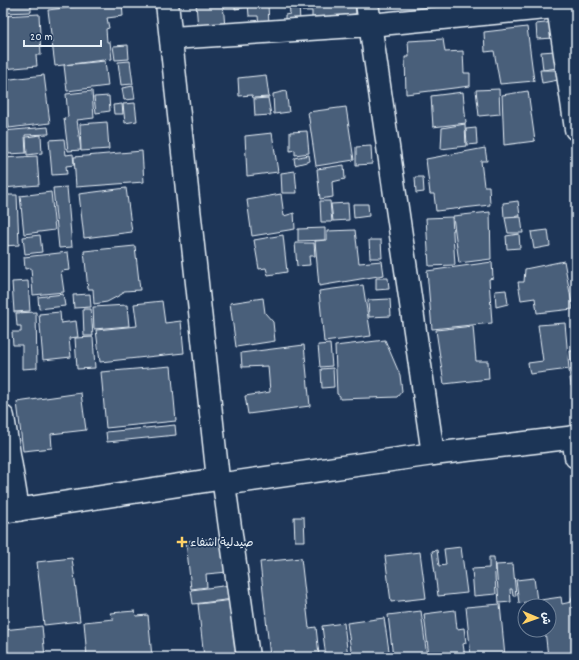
<svg xmlns="http://www.w3.org/2000/svg" width="579" height="660" viewBox="0 0 579 660" font-family="Dekko,'Playpen Sans Arabic',sans-serif">
<style>
.building{fill:#495e7a;stroke:#e8f1f8}
.lines{fill:none;stroke-linecap:round;stroke-linejoin:round}
.minor-casing{stroke:#e8f1f8;stroke-width:25}
.minor{stroke:#1d3557;stroke-width:22}
.poi-dot{fill:#ffd166;stroke:#1d3557;stroke-width:1.5}
.labels{text-anchor:middle;stroke-width:3;stroke-linejoin:round;paint-order:stroke}
.poi-label{font-size:12px;fill:#e8f1f8;stroke:#1d3557;text-anchor:start}
</style>
<rect width="100%" height="100%" fill="#1d3557"/>
<filter id="ink" filterUnits="userSpaceOnUse"><feTurbulence type="fractalNoise" baseFrequency=".025" numOctaves="2"/><feDisplacementMap in="SourceGraphic" scale="8" xChannelSelector="R" yChannelSelector="G"/><feConvolveMatrix kernelMatrix="1 2 1 2 8 2 1 2 1" color-interpolation-filters="sRGB"/></filter>
<g filter="url(#ink)">
<g class="building">
<polygon points="3,3 31,3 31,12 3,13"/>
<polygon points="103,3 122,3 123,16 107,18 109,28 106,29 107,42 110,42 112,59 55,66 48,10"/>
<polygon points="196,3 223,3 225,28 198,29"/>
<polygon points="235,3 246,3 247,7 235,9"/>
<polygon points="248,3 268,3 269,26 259,26 258,16 249,16"/>
<polygon points="289,3 299,3 300,22 285,22 285,15 290,14"/>
<polygon points="301,3 355,3 356,14 312,18 312,11 302,11"/>
<polygon points="39,14 41,55 36,55 37,66 3,69 3,16"/>
<polygon points="554,22 555,38 537,39 536,24"/>
<polygon points="527,27 534,81 500,84 494,51 485,52 484,32"/>
<polygon points="443,39 445,52 463,51 464,73 470,73 470,86 406,94 405,57 409,57 408,41"/>
<polygon points="128,45 129,59 115,60 113,46"/>
<polygon points="555,51 557,68 543,70 541,52"/>
<polygon points="105,61 108,86 67,91 64,65"/>
<polygon points="130,61 133,84 121,85 118,62"/>
<polygon points="540,70 557,70 558,80 542,83"/>
<polygon points="44,75 50,123 9,128 3,80"/>
<polygon points="266,75 269,97 253,98 252,95 239,96 238,78"/>
<polygon points="133,86 135,99 124,100 122,88"/>
<polygon points="499,89 500,114 479,116 476,90"/>
<polygon points="92,91 94,118 77,120 81,150 68,151 64,118 68,117 66,94"/>
<polygon points="286,91 289,112 274,114 273,94"/>
<polygon points="528,91 535,141 504,145 502,95"/>
<polygon points="463,92 466,123 433,127 431,96"/>
<polygon points="109,96 110,111 96,113 94,97"/>
<polygon points="268,98 271,115 255,116 254,99"/>
<polygon points="135,103 137,121 125,123 123,104"/>
<polygon points="122,104 123,114 114,114 113,105"/>
<polygon points="346,107 354,160 316,166 308,112"/>
<polygon points="107,122 109,149 81,151 80,124"/>
<polygon points="465,124 466,146 441,149 442,128"/>
<polygon points="48,127 49,134 25,135 26,153 8,154 7,139 3,140 3,131"/>
<polygon points="476,128 477,144 467,145 466,129"/>
<polygon points="307,131 309,153 295,155 295,150 290,151 290,132"/>
<polygon points="272,133 278,172 247,176 245,136"/>
<polygon points="41,135 42,153 27,155 26,137"/>
<polygon points="64,139 66,155 73,154 74,165 66,166 67,174 52,175 49,140"/>
<polygon points="371,146 372,164 356,165 356,147"/>
<polygon points="485,148 487,161 481,161 484,186 489,186 490,205 436,211 434,194 430,194 426,159"/>
<polygon points="142,151 144,182 76,187 74,157"/>
<polygon points="309,155 310,161 295,165 294,158"/>
<polygon points="37,156 39,185 3,188 3,158"/>
<polygon points="344,165 345,179 332,182 333,197 320,199 317,169"/>
<polygon points="295,171 297,193 282,193 281,173"/>
<polygon points="415,177 423,177 424,192 416,193"/>
<polygon points="67,187 72,247 59,248 53,188"/>
<polygon points="126,188 132,232 84,238 79,194"/>
<polygon points="51,192 55,230 24,234 20,196"/>
<polygon points="281,194 284,216 294,213 295,229 252,236 247,200"/>
<polygon points="3,195 17,195 19,245 3,246"/>
<polygon points="320,201 330,201 332,222 321,222"/>
<polygon points="518,201 520,216 504,217 503,203"/>
<polygon points="348,203 349,220 333,221 331,204"/>
<polygon points="353,204 368,204 369,216 354,218"/>
<polygon points="490,212 491,259 459,263 453,216"/>
<polygon points="452,217 455,265 429,266 426,218"/>
<polygon points="521,217 523,233 508,233 505,218"/>
<polygon points="325,228 325,240 298,241 298,229"/>
<polygon points="355,230 359,263 382,261 384,275 319,286 315,241 327,240 327,231"/>
<polygon points="548,230 550,246 534,249 531,232"/>
<polygon points="519,234 520,248 507,249 506,236"/>
<polygon points="40,235 42,252 25,254 23,237"/>
<polygon points="283,235 287,272 268,275 266,268 259,269 254,240"/>
<polygon points="369,240 381,240 382,258 370,258"/>
<polygon points="295,243 314,243 315,256 309,256 310,265 297,266"/>
<polygon points="135,246 140,290 124,291 122,294 107,302 94,304 93,289 88,289 84,251"/>
<polygon points="68,252 70,270 61,271 64,292 33,295 31,268 25,269 24,257"/>
<polygon points="564,261 573,309 537,313 535,298 521,300 518,282 524,282 525,269"/>
<polygon points="492,262 493,278 489,279 492,323 432,329 427,271"/>
<polygon points="376,278 388,278 389,289 376,290"/>
<polygon points="28,281 30,311 14,312 12,282"/>
<polygon points="363,285 371,336 324,342 319,291"/>
<polygon points="506,290 508,304 496,307 495,291"/>
<polygon points="63,294 65,306 39,309 38,297"/>
<polygon points="90,294 91,307 74,308 73,295"/>
<polygon points="263,298 265,313 273,322 275,341 236,347 230,303"/>
<polygon points="390,299 391,316 369,317 368,300"/>
<polygon points="162,301 165,323 181,321 184,353 100,362 96,330 137,326 134,304"/>
<polygon points="127,305 129,326 94,329 93,307"/>
<polygon points="83,309 91,309 93,336 84,336"/>
<polygon points="36,312 37,368 22,369 22,345 13,345 12,332 21,332 21,326 17,326 16,313"/>
<polygon points="60,312 61,323 76,321 78,337 69,338 71,357 43,360 39,314"/>
<polygon points="565,323 569,369 530,374 528,363 543,361 538,325"/>
<polygon points="473,326 476,361 488,361 489,379 444,384 436,330"/>
<polygon points="93,337 95,368 77,369 75,338"/>
<polygon points="385,340 400,375 402,391 397,397 340,399 340,396 337,394 335,346"/>
<polygon points="330,344 332,366 320,367 318,345"/>
<polygon points="304,345 310,406 248,414 245,396 270,392 268,366 242,367 241,353"/>
<polygon points="570,351 576,351 576,367 572,368"/>
<polygon points="171,366 176,421 106,428 101,372"/>
<polygon points="333,368 334,387 322,388 321,369"/>
<polygon points="576,369 576,385 571,386 569,370"/>
<polygon points="81,393 86,430 51,434 52,448 23,451 17,402"/>
<polygon points="175,425 176,435 107,442 106,432"/>
<polygon points="294,517 304,517 305,541 295,541"/>
<polygon points="225,538 228,572 206,574 207,587 191,589 186,541"/>
<polygon points="461,547 467,593 438,596 432,551 437,550 439,566 446,565 444,549"/>
<polygon points="420,552 426,598 391,602 385,556"/>
<polygon points="489,557 494,557 496,594 474,596 472,569 489,568"/>
<polygon points="72,558 80,621 44,625 37,562"/>
<polygon points="301,558 309,628 316,627 319,655 316,656 316,657 270,657 260,562"/>
<polygon points="513,564 516,596 513,596 512,589 510,589 511,602 499,603 496,565"/>
<polygon points="534,578 537,601 519,603 516,580"/>
<polygon points="231,585 233,599 193,604 191,590"/>
<polygon points="576,594 576,657 548,657 545,630 549,630 549,606 541,606 540,600 561,597 562,604 571,602 573,595"/>
<polygon points="233,600 240,657 204,657 198,604"/>
<polygon points="500,604 505,657 471,657 466,607"/>
<polygon points="455,610 457,629 464,628 466,643 463,644 465,657 429,657 424,614"/>
<polygon points="135,611 136,616 148,615 152,657 87,657 84,622 114,619 110,613"/>
<polygon points="421,611 427,657 393,657 388,615"/>
<polygon points="384,618 390,657 352,657 347,623"/>
<polygon points="344,623 348,657 326,657 322,626"/>
<polygon points="42,626 45,657 3,657 3,630"/>
</g>
<g class="lines">
<g class="minor-casing">
<g id="minor">
<polyline points="167,3 218,479"/>
<polyline points="367,3 433,454"/>
<polyline points="558,7 576,129"/>
<polyline points="172,38 370,25 576,5"/>
<polyline points="3,417 18,510"/>
<polyline points="573,437 576,457"/>
<polyline points="224,484 248,657"/>
<polyline points="3,512 218,479 224,484 433,454 576,437"/>
</g>
</g>
<use href="#minor" class="minor"/>
</g>
</g>
<path class="poi-dot" d="M180 536h4v4h4v4h-4v4h-4v-4h-4v-4h4z"/>
<g class="labels">
<g class="poi-label">
<text x="190" y="546">صيدلية اشفاء</text>
</g>
</g>
<rect width="579" height="660" fill="none" stroke="#1d3557" stroke-width="16"/>
<rect x="8" y="8" width="563" height="644" fill="none" stroke="#e8f1f8" stroke-width="1.5" filter="url(#ink)"/>
<g transform="translate(537 618) rotate(92)"><circle r="19" fill="#1d3557" stroke="#6e8097"/>
<path d="M0-3L7 15L0 10L-7 15Z" fill="#ffd166"/>
<text y="-6" font-size="11" font-weight="bold" text-anchor="middle" fill="#e8f1f8">ش</text>
</g>
<path d="M24 40v6h77v-6" fill="none" stroke="#e8f1f8" stroke-width="2"/>
<text x="30" y="40" font-size="12" fill="#e8f1f8" stroke="#1d3557" stroke-width="3" paint-order="stroke">20 m</text>
</svg>
